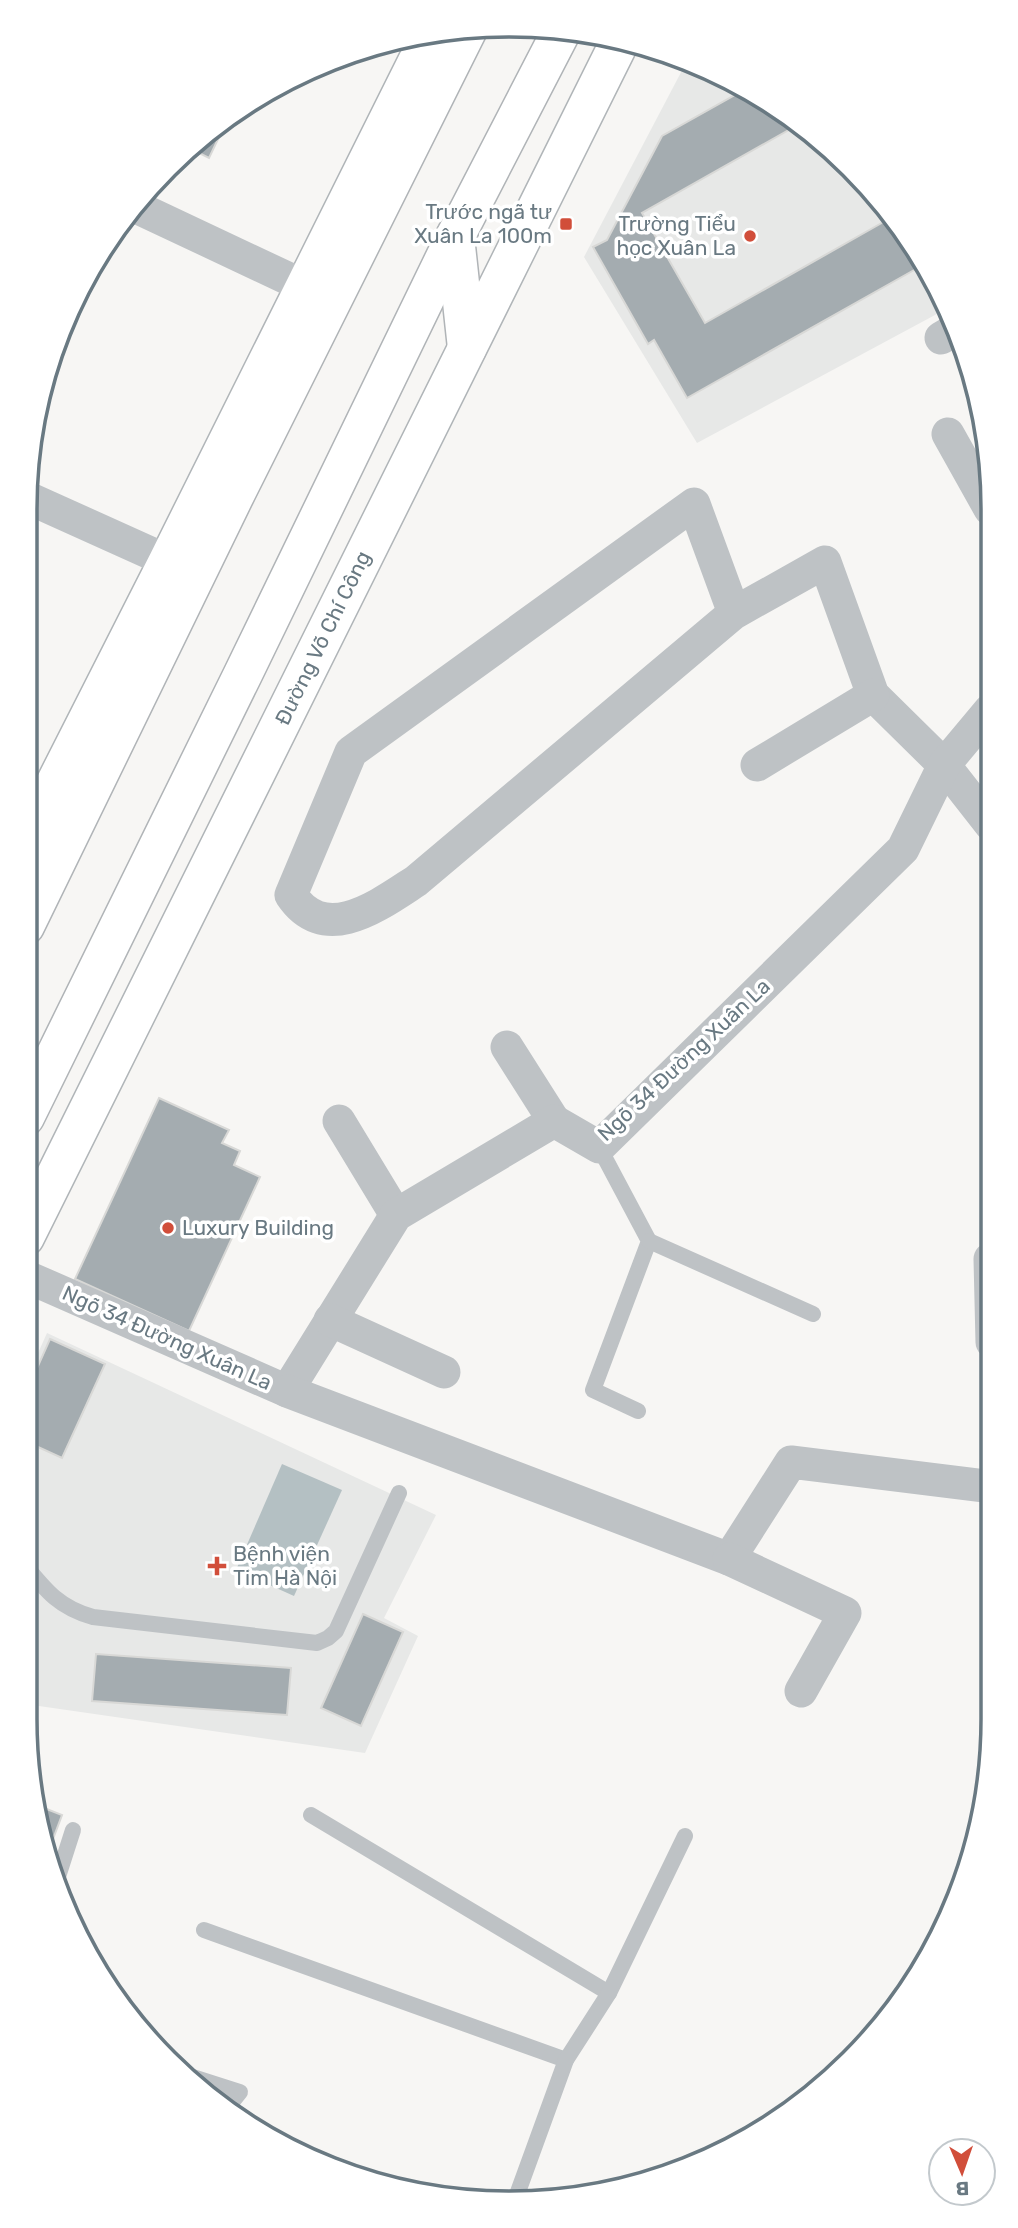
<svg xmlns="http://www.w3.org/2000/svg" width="1018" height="2228" viewBox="0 0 1018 2228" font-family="Rubik,sans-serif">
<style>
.built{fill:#e7e8e7}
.water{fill:#b4c0c3}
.building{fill:#a4acb0;stroke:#d8d8d6;stroke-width:2}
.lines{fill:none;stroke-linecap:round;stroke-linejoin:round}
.primary-casing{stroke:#b0b5b8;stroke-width:41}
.highway-casing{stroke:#b0b4b7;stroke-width:41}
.lane{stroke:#bec2c5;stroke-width:16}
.street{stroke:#bec2c5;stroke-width:33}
.primary{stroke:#fff;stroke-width:38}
.highway{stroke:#fff;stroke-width:38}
.poi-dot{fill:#d14e3a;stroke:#fff;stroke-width:2.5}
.labels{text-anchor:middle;stroke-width:7;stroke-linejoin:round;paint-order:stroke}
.poi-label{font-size:21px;fill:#697982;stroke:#fff;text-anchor:end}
.street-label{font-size:21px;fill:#697982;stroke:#fff}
.rim{fill:none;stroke:#697982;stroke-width:3.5}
</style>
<rect width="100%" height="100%" fill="#f7f6f4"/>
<g class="built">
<polygon points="688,59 804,124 893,214 948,308 697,443 584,257"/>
<polygon points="47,1333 436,1515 384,1618 418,1636 365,1753 25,1704 25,1382"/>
</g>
<polygon class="water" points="282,1464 342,1490 294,1596 236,1570"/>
<g class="building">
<polygon points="744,90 801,123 642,213 705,323 894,216 923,265 687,398 654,340 648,344 593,247 607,240 662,136"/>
<polygon points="230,114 209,158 189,148"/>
<polygon points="159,1098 229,1130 222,1143 240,1151 234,1165 260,1177 189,1331 75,1279"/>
<polygon points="50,1339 105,1364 62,1458 25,1441 25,1395"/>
<polygon points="363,1614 403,1632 361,1726 321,1708"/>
<polygon points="96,1654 291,1668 287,1715 92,1701"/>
<polygon points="39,1806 62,1815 47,1855"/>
</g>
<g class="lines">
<g class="primary-casing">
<g id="primary">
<polyline points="25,843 168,561 432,32"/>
<polyline points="25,1237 621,39"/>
</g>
</g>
<g class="highway-casing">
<g id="highway">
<polyline points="455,237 467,348"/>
<polyline points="25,926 234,497 468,29"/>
<polyline points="25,1117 243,674 455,237 562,30"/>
</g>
</g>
<g class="lane">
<polyline points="599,1147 649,1241 593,1390 638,1411"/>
<polyline points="649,1241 813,1314"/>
<path d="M25,1565c21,26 35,43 68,52l224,26 11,-5 8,-7 63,-138"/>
<polyline points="311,1815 609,1993"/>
<polyline points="55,1886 73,1830"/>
<polyline points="204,1930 566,2060"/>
<polyline points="190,2076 240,2092 228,2107"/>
<polyline points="514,2203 566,2060 609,1993 685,1836"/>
</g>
<g class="street">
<polyline points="134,206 304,286"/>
<polyline points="941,338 958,328"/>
<polyline points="948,434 990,509"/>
<polyline points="26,497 168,561"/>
<path d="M734,613l-318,268c-37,24 -91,65 -125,14l60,-143 343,-248 40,109 91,-51 48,133 71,70 47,60"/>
<polyline points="757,765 873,695"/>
<polyline points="507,1047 554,1121"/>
<polyline points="339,1121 396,1215"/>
<polyline points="990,1259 992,1342"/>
<polyline points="25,1276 287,1391 396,1215 554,1121 599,1147 903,849 944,765 990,710"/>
<polyline points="330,1320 444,1372"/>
<polyline points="287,1391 729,1559 791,1462 993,1487"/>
<polyline points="729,1559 845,1613 801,1691"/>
</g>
<use href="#primary" class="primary"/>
<use href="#highway" class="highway"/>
</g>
<g class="poi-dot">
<rect x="559" y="217" width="14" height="14" rx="3.5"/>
<circle cx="750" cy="236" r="7"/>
<circle cx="168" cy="1228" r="7"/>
<path d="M213.5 1555.5h7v7h7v7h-7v7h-7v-7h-7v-7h7z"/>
</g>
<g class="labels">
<g class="poi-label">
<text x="552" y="219">Trước ngã tư<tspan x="552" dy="24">Xuân La 100m</tspan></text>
<text x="736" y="231">Trường Tiểu<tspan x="736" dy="24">học Xuân La</tspan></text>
<text x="182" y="1235" text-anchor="start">Luxury Building</text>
<text x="233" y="1561" text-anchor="start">Bệnh viện<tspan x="233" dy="24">Tim Hà Nội</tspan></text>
</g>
<g class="street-label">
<text transform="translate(323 638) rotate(-64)" y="7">Đường Võ Chí Công</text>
<text transform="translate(684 1060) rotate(-43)" y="7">Ngõ 34 Đường Xuân La</text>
<text transform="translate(167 1338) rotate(24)" y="7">Ngõ 34 Đường Xuân La</text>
</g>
</g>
<path d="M0 0H1018V2228H0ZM509 37H509A472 472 0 0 1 981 509V1719A472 472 0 0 1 509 2191H509A472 472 0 0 1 37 1719V509A472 472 0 0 1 509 37Z" fill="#fff" fill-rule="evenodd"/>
<path class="rim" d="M509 37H509A472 472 0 0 1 981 509V1719A472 472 0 0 1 509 2191H509A472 472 0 0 1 37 1719V509A472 472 0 0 1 509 37Z"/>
<g transform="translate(962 2172) rotate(178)"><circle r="33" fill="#ffffff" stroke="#c3c9cd" stroke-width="2"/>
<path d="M0-5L12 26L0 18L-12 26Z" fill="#d14e3a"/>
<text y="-10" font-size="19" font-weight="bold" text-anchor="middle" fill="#697982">B</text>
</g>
</svg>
